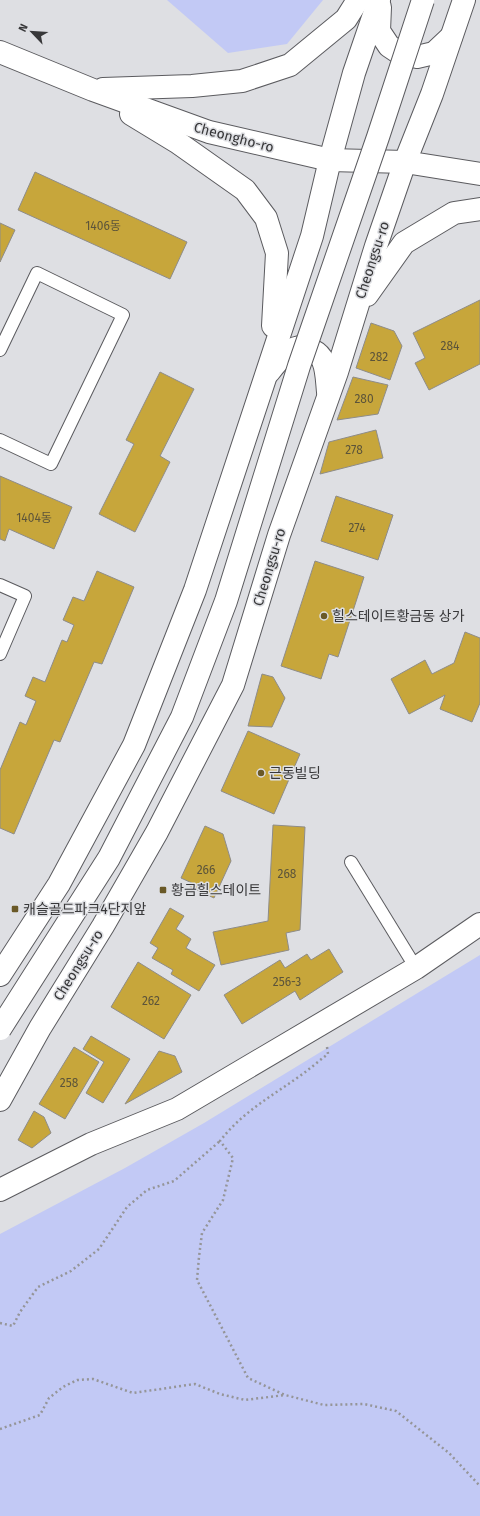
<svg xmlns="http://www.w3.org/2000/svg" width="480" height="1516" viewBox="0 0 480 1516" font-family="'Fira Sans','Noto Sans KR',sans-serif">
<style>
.green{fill:#c2c9f5}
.building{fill:#c7a63b;stroke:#8e8c89}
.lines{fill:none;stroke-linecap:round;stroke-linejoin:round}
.lane-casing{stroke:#5b5b5f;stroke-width:14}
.street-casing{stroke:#5b5b5f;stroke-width:24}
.secondary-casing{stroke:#5b5b5f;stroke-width:24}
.path{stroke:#959598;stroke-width:2.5;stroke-dasharray:2 3;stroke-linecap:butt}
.lane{stroke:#fff;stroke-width:12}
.street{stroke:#fff;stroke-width:22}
.secondary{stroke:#fff;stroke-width:22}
.secondary-bridge-casing{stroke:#5b5b5f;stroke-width:24;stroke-linecap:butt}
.secondary-bridge{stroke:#fff;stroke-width:22}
.poi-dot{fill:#6a5927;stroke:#dedfe3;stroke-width:1.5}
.labels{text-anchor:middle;stroke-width:3;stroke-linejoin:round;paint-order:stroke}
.number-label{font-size:12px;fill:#5c543a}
.street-label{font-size:14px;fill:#38383a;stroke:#dedfe3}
.poi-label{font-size:14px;fill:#38383a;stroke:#dedfe3;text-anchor:start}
</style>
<rect width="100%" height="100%" fill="#dedfe3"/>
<g class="green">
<polygon points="167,0 323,0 287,44 228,53"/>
<polygon points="480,955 480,1516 0,1516 0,1234 125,1168 204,1123"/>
</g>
<g class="building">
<polygon points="35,172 187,242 170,279 18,210"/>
<polygon points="0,223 15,230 0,262"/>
<polygon points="480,300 480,364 429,390 415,363 425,358 413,333"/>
<polygon points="371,323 394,331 402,346 390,380 356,368"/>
<polygon points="160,372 194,389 160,456 170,462 135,532 99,514 134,444 126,440"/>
<polygon points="353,377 388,385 378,414 337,420"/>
<polygon points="376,430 383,458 320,474 329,442"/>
<polygon points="0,476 72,507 54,549 9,529 5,541 0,539"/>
<polygon points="336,496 393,515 378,560 321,541"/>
<polygon points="315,561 364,577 338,657 329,654 321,679 281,666"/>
<polygon points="97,571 134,587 102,664 94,662 60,742 54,740 14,834 0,828 0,770 20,722 26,725 36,701 25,696 33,677 45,682 62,640 67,642 74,625 63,620 73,597 84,601"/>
<polygon points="465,632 480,638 480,703 472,722 440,709 445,695 409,714 391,679 425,660 432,674 454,663"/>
<polygon points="262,674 273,677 285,698 272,727 248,726"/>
<polygon points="248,731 300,754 274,814 221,791"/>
<polygon points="273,825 305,827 300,930 286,933 289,950 221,965 213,932 268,921"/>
<polygon points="205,826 223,834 231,861 214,898 190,887 192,883 181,878"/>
<polygon points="170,908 184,916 176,929 191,939 186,948 215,965 199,991 171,974 173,970 152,958 158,948 150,943"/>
<polygon points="329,949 343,972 300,1000 295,991 242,1024 224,995 280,960 285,968 307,954 311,960"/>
<polygon points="138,962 191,995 164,1039 111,1007"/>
<polygon points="91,1036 130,1059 103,1103 86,1093 104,1062 83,1049"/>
<polygon points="74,1047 99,1062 65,1119 39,1104"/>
<polygon points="159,1051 175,1056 182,1072 125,1104"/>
<polygon points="34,1111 44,1117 51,1133 32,1148 18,1140"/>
</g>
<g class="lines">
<g class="lane-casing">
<g id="lane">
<polyline points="0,350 37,273 123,315 51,464 0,440"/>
<polyline points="0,585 25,596 0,654"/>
<polyline points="351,862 416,968"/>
</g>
</g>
<g class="street-casing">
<polyline id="street" points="0,1190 91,1144 177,1109 416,968 480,924"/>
</g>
<g class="secondary-casing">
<g id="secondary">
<polyline points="380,7 379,31 389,46 401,54 417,57 434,53 451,37"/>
<polyline points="0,52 93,90 209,132 330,160 405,162 480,174"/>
<polyline points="103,89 192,86 242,81 290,65 346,19 358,0"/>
<polyline points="131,114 177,142 245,190 266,218 277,253 273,326"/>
<polyline points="367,295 404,243 454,213 480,209"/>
<path d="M269,372c10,-13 25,-32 43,-22 4,2 9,6 11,11 4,9 4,22 5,31"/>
<polyline points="0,975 59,884 134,745 195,590 312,236 330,160 354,73 379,0"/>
<polyline points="0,1100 40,1028 103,926 157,832 233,685 279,535 337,372 376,246 405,162 432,94 464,0"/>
</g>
</g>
<g class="path">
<path d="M327,1047l1,7c-8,6 -16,13 -24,19 -30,22 -61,38 -84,68l13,17 -10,42 -21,33 -3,24 -2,23 51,98 37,17 39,10 40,-1 32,7 53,42 31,33"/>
<polyline points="0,1323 13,1326 20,1312 38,1287 71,1271 99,1249 127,1207 147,1190 174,1181 220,1141"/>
<polyline points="0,1429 40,1415 49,1398 63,1387 77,1380 93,1379 133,1393 195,1384 220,1394 245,1400 285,1395"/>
</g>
<use href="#lane" class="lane"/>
<use href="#street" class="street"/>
<use href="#secondary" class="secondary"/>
<g class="secondary-bridge-casing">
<polyline id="secondary-bridge" points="0,1029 109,858 182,717 226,601 299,366 378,137 423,0"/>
</g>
<use href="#secondary-bridge" class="secondary-bridge"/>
</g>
<g class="poi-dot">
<circle cx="324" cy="616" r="4"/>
<circle cx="261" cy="773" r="4"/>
<rect x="159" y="886" width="8" height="8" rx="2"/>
<rect x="11" y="905" width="8" height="8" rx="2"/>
</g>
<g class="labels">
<g class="number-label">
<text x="103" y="230">1406동</text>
<text x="450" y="350">284</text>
<text x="379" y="361">282</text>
<text x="364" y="403">280</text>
<text x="354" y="454">278</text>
<text x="34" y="522">1404동</text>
<text x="357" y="532">274</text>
<text x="206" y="874">266</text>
<text x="287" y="878">268</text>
<text x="287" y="986">256-3</text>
<text x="151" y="1005">262</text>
<text x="69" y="1087">258</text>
</g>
<g class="street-label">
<text transform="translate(234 137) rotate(15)" y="5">Cheongho-ro</text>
<text transform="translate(372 260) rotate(-72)" y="5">Cheongsu-ro</text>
<text transform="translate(269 567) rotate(-73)" y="5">Cheongsu-ro</text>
<text transform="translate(78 965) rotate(-58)" y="5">Cheongsu-ro</text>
</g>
<g class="poi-label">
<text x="332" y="621">힐스테이트황금동 상가</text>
<text x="269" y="778">근동빌딩</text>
<text x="171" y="895">황금힐스테이트</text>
<text x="23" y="914">캐슬골드파크4단지앞</text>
</g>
</g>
<g transform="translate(32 32) rotate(295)" stroke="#dedfe3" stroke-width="3" paint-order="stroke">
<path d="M0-3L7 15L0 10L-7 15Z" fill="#38383a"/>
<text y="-6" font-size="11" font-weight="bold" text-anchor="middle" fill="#38383a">N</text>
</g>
</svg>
